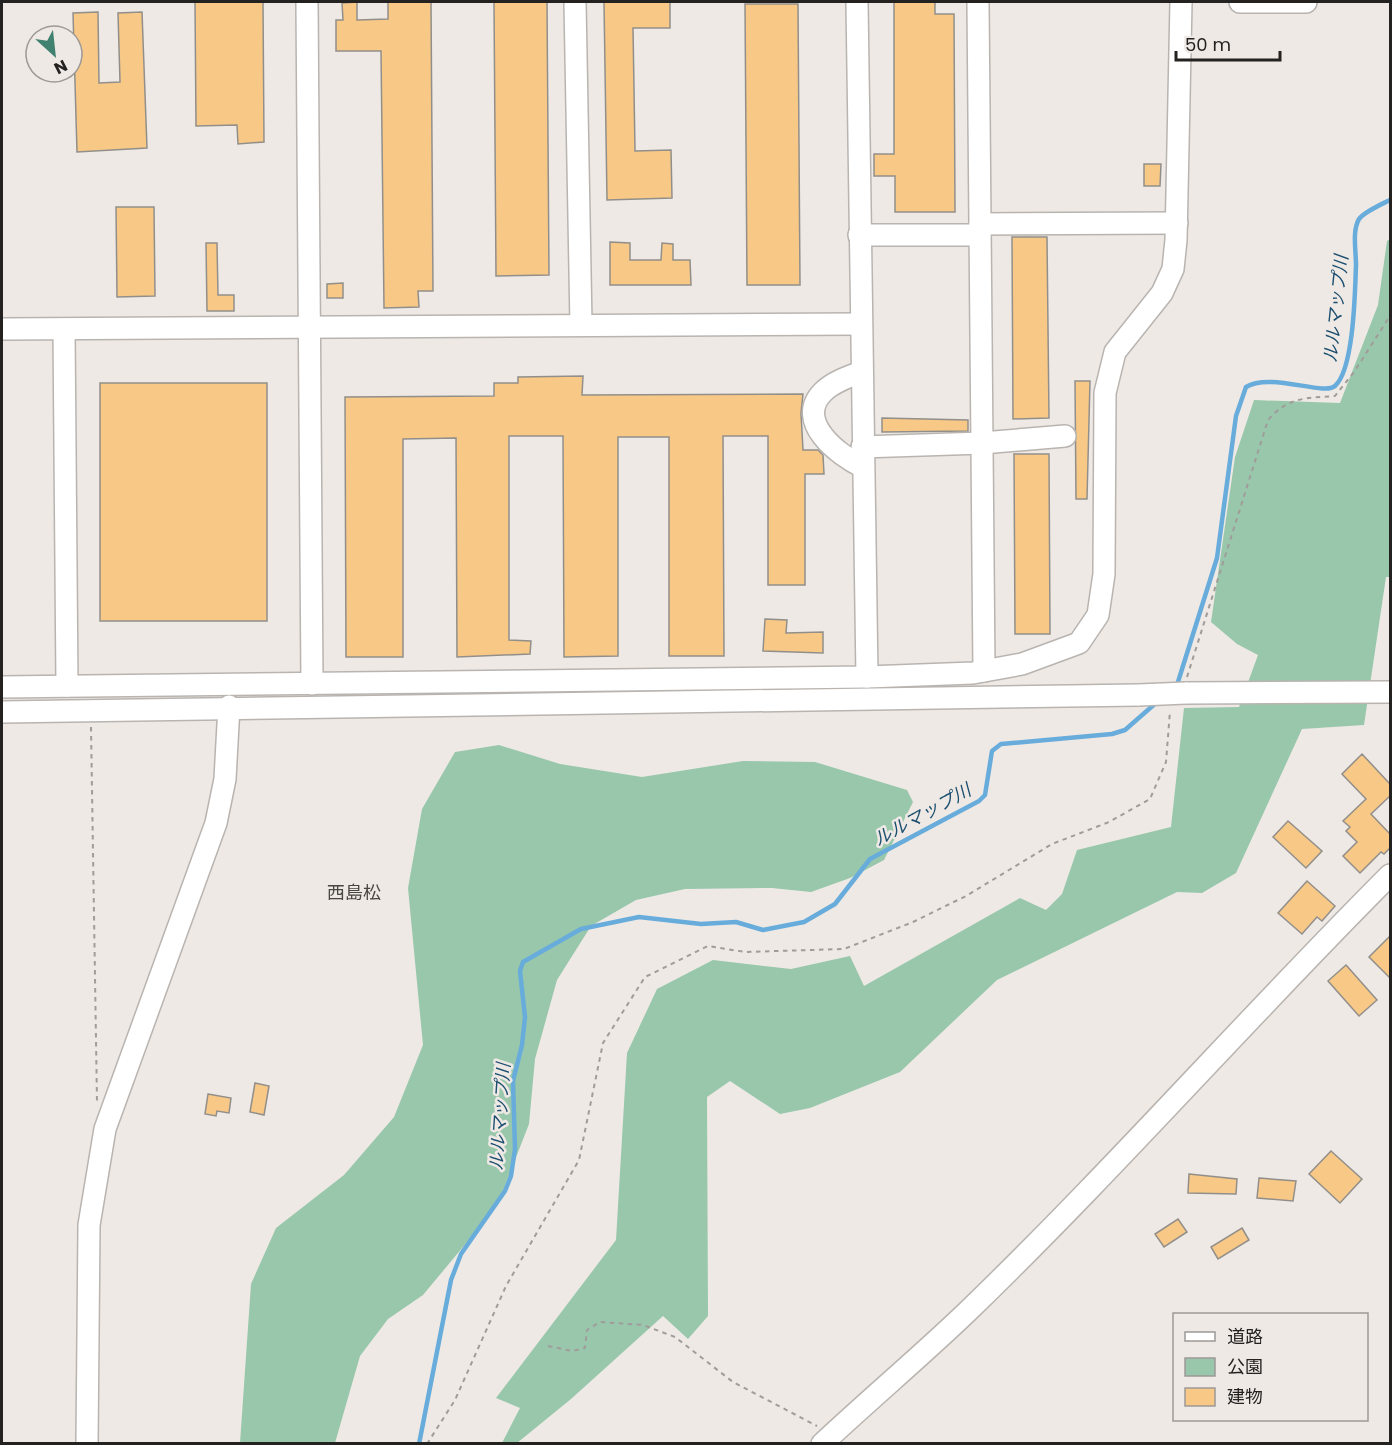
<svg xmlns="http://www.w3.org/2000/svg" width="1392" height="1445" viewBox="0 0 1392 1445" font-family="Poppins,'Noto Sans JP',sans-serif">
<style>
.green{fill:#98c7ac}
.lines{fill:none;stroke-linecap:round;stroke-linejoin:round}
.stream{stroke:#68acdc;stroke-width:4.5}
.building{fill:#f8c887;stroke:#928f8a;stroke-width:1.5}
.minor-casing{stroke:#b9b4b0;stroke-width:24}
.path{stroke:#a09c99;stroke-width:2;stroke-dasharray:4.5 4.5;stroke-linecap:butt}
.minor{stroke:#fff;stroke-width:21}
.minor-bridge-casing{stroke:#b9b4b0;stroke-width:24;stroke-linecap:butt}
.minor-bridge{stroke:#fff;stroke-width:21}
.labels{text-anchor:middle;stroke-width:5;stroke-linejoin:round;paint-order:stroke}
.water-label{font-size:18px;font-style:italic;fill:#1b4e6f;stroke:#eee9e4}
.neighbourhood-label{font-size:18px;fill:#494541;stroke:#eee9e4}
</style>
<rect width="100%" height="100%" fill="#eee9e4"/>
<g class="green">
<polygon points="1390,239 1390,577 1386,577 1364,725 1302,729 1236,873 1202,893 1177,892 997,980 900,1072 810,1108 780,1114 730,1081 707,1097 708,1316 688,1339 663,1316 571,1399 517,1443 502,1443 520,1408 496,1398 616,1240 627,1053 657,989 713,960 791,969 850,956 864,986 1020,898 1046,910 1062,894 1077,850 1171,827 1184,708 1239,707 1258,655 1237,644 1211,622 1235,457 1254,400 1340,403 1378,305 1387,241"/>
<polygon points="499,745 560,764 642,777 743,761 815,762 907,790 913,802 884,860 850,878 811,892 772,888 685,889 636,900 591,926 557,980 535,1059 529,1124 497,1206 423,1295 388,1319 360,1356 335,1443 240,1443 251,1284 276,1228 344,1175 394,1117 423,1045 408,888 422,809 455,752"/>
</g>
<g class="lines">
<g class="stream">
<path d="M1177,685l40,-127 19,-142 10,-29c24,-15 78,9 89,-1 19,-17 20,-95 21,-121 0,-14 -4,-34 3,-46 5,-7 23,-15 31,-19"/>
<polyline points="419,1444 451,1280 461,1254 505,1191 511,1176 515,1149 513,1081 522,1045 525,1017 520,971 523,962 581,929 639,917 701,924 736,922 763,930 804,922 835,904 870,859 979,801 985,795 992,751 1001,744 1112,734 1125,730 1157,702"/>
</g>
</g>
<g class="building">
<polygon points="195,2 263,2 264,142 238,144 237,125 196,126"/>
<polygon points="357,2 357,20 388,19 388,2 431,2 433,291 418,291 419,307 384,308 381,51 336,51 336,20 343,20 342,3"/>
<polygon points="494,2 547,2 549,275 496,276"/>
<polygon points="604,2 670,2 670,28 633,28 635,151 671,150 672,198 607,200"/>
<polygon points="894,2 935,2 935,14 954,14 955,212 895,212 895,176 874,176 874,154 894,154"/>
<polygon points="745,4 798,4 800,285 747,285"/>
<polygon points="98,12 99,83 120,82 118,13 142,12 147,148 77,152 73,13"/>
<polygon points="1144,164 1161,164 1160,186 1144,186"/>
<polygon points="116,207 154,207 155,296 117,297"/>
<polygon points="1012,237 1047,237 1049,418 1013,419"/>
<polygon points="610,242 630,243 630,260 661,260 662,243 673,244 673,260 690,260 691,285 610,285"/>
<polygon points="206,243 217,243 218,295 234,295 234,311 207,311"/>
<polygon points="343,283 343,298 327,298 327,284"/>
<polygon points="583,376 582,395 803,394 801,413 803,450 818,450 823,455 824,474 805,474 805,585 768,585 768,436 723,436 724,656 669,656 669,437 618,437 618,656 564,657 563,436 509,436 509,640 531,641 530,654 457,657 456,438 403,439 403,657 346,657 345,397 494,396 494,383 518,383 518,377"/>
<polygon points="1075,381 1090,381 1087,499 1076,499"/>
<rect x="100" y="383" width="167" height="238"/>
<polygon points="882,418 968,420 968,431 882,432"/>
<polygon points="1014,454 1049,454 1050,634 1015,634"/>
<polygon points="765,619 787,620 786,633 823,632 823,653 763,651"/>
<polygon points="1362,754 1390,784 1390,796 1371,814 1390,834 1390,848 1384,854 1381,852 1360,873 1343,856 1357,842 1346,831 1350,827 1343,821 1366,799 1342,774"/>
<polygon points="1288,821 1322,851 1306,868 1273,837"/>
<polygon points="1307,881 1335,906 1322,921 1317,917 1302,934 1278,913"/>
<polygon points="1390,936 1390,978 1369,957"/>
<polygon points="1346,965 1377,1000 1359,1016 1328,981"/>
<polygon points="255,1083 269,1086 264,1115 250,1112"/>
<polygon points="208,1094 231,1098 229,1113 217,1111 216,1116 205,1114"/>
<polygon points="1331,1151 1362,1179 1340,1203 1309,1174"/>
<polygon points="1189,1174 1237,1179 1236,1194 1188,1193"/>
<polygon points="1259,1178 1296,1181 1293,1201 1257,1198"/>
<polygon points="1178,1219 1187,1232 1164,1247 1155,1234"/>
<polygon points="1242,1228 1249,1240 1218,1259 1211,1247"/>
</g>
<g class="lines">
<g class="minor-casing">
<g id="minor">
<polyline points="307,2 312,684"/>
<polyline points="575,2 581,325"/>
<polyline points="857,2 867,677"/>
<polyline points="978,2 984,671"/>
<polyline points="1240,2 1306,2"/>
<polyline points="980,224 1177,223"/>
<polyline points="859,235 980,235"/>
<polyline points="2,329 860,324"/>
<polyline points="64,329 67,686"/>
<path d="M861,372c-13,5 -28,10 -38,20 -29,29 15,63 40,75"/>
<polyline points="862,447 982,443 1065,436"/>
<polyline points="2,687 867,677 973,673 1022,664 1079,643 1098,615 1104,574 1105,393 1115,352 1162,293 1173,269 1176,240 1181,2"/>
<polyline points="1186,693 1390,692"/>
<polyline points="2,712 1139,695"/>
<polyline points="87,1444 89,1225 105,1129 216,823 225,779 229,706"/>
<path d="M822,1444c48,-45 98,-87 145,-132 146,-141 280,-294 423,-437"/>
</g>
</g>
<g class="path">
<path d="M1187,677l81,-257c20,-23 38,-22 67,-24l19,-24 36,-56"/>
<polyline points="91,727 97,1102"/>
<polyline points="548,1346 572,1351 585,1348 587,1330 600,1322 643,1325 675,1337 733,1382 817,1426"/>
<polyline points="427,1444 455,1400 506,1286 579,1160 603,1043 645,977 708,946 745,952 844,949 913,922 966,896 1052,844 1109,822 1150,799 1166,762 1170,711"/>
</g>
<use href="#minor" class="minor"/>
<g class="minor-bridge-casing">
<polyline id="minor-bridge" points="1139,695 1186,693"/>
</g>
<use href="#minor-bridge" class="minor-bridge"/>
</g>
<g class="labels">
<g class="water-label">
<text transform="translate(1336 309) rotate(-84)" y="6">ルルマップ川</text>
<text transform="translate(922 815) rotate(-29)" y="6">ルルマップ川</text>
<text transform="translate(500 1117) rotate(-86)" y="6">ルルマップ川</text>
</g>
<g class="neighbourhood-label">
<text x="354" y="899">西島松</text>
</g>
</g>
<rect width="1392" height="1445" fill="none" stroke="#242221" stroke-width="6"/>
<rect x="1173" y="1313" width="195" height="108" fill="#eee9e4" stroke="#9d9996" stroke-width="1.5"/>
<rect x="1185" y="1332" width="30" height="9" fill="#ffffff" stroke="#9d9996" stroke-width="1.5"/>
<text x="1227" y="1343" font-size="18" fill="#242221">道路</text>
<rect x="1185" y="1358" width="30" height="18" fill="#98c7ac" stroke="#9d9996" stroke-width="1.5"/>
<text x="1227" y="1373" font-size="18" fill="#242221">公園</text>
<rect x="1185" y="1388" width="30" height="18" fill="#f8c887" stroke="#9d9996" stroke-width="1.5"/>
<text x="1227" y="1403" font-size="18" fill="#242221">建物</text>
<g transform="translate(54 54) rotate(153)"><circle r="28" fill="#eee9e4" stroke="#9d9996" stroke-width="1.5"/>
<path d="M0-4.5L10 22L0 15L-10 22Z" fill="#408170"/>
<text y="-9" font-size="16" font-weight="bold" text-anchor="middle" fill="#242221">N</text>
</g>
<path d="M1176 51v9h104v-9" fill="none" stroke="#242221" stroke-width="3"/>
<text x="1185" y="51" font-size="18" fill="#242221" stroke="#eee9e4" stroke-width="4.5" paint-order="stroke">50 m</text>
</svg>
